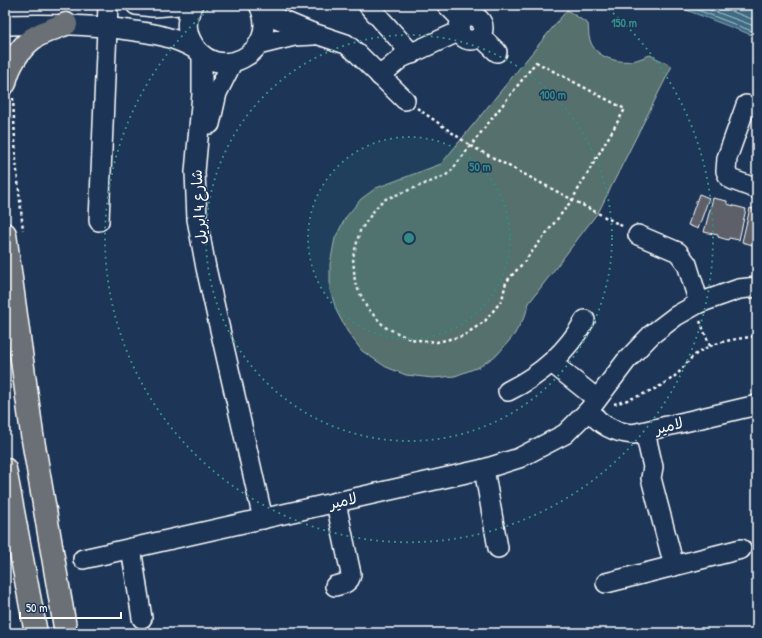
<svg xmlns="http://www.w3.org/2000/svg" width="762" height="638" viewBox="0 0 762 638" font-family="'Patrick Hand','Playpen Sans Arabic',sans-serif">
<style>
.green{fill:#57706d;stroke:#abb8b6}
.water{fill:#3e6a82;stroke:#8ba6b4}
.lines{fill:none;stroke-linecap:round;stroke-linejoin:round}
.shore{stroke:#b2c3cd;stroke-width:1}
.building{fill:#5d6168;stroke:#fff}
.minor-casing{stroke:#fff;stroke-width:22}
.highway-casing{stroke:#fff;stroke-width:25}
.path{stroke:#fff;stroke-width:2.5;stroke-dasharray:3 3;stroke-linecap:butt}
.minor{stroke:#1d3557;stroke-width:19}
.highway{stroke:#6a7074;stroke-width:22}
.ring{fill:none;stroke:#338b84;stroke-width:2;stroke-dasharray:2 4}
.labels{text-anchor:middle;stroke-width:3;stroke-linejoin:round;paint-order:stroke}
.street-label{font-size:15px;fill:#fff;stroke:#1d3557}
.centre{fill:#338b84;stroke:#1d3557;stroke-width:2}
.ring-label{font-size:12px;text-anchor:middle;font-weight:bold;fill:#338b84;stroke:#1d3557;stroke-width:3;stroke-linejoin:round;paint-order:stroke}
</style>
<rect width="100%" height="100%" fill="#1d3557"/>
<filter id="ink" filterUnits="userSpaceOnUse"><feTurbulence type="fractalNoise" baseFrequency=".025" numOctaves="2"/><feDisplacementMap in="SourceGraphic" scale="8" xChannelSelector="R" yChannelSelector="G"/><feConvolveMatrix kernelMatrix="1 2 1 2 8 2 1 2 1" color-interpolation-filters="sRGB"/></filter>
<g filter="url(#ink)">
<path class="green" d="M567,10l21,14c1,5 0,11 2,16 5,17 26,23 42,21 6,-1 12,-4 18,-6l22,11 -73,145 -70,92 -4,13 -11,19 -16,19 -19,13 -24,9 -22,2 -27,-3 -20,-8 -24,-16 -15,-20 -10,-19 -7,-22v-26l5,-26 11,-21 15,-18 15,-11 65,-24z"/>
<polygon class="water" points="676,5 757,5 757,37 686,10"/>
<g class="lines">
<g class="shore">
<polyline points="685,5 757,33"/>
<polyline points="697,5 757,27"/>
<polyline points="715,5 757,21"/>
</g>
</g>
<g class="building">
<polygon points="699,194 709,198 698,229 688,225"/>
<polygon points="713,198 727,201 727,204 746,209 739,240 729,238 728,240 718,237 718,235 704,232"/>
<polygon points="750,208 757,210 757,248 755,248 756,246 742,242"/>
</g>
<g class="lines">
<g class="minor-casing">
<g id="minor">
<polyline points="136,5 153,7 180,5"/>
<path d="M193,5c-6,11 -8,24 -2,35 22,47 92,14 68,-35"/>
<polyline points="368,5 412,54"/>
<polyline points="447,5 462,20"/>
<polyline points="262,12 310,32 346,44 357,53 405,100"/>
<circle cx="471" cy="28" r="12"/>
<path d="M5,25c39,-1 77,-1 116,4 28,4 50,6 76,21"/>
<polyline points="480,36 497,52"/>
<polyline points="258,45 294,36 314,35"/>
<polyline points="202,55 202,94 195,172 197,219 206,268 263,519"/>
<polyline points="380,76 401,58 460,31"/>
<polyline points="746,105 727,158 726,171 729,178 733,180 757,189"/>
<polyline points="210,124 217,93 232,63"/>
<polyline points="99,221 108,5"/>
<polyline points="638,235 678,252 687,264 699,303"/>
<polyline points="552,363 597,399"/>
<path d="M508,391c33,-16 59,-39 77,-71"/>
<path d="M589,410c11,15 24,22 44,24l124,-29"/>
<polyline points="645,432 653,467 651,478 674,566"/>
<polyline points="484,469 498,548"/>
<polyline points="131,548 142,618"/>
<polyline points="83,559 484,469 519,458 565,434 589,410 626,361 651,335 676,316 699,303 739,289 757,287"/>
<polyline points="606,583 741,549"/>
<path d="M335,586c8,-2 15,-3 16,-12l-15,-71"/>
</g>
</g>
<g class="highway-casing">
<g id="highway">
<path d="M5,83c3,-16 14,-34 27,-44 10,-7 23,-11 34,-15"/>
<polyline points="5,234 32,434 66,633"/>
<polyline points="5,469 36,633"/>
</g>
</g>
<g class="path">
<polygon points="536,62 625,109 572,200 524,262 506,282 502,300 485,321 463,336 437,342 410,339 385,327 367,308 355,283 353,257 360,231 375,209 383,200 445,176 451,171"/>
<polyline points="13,98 16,161 23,230"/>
<polyline points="417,108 471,146 624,227"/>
<polyline points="700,321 710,346"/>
<path d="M614,404c19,-5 48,-16 62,-29 7,-6 12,-15 19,-20 17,-14 42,-16 62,-19"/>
</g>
<use href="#minor" class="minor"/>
<use href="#highway" class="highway"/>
</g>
</g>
<circle cx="409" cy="238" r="101" fill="#338b84" fill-opacity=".12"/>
<g class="ring">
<circle cx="409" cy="238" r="101"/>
<circle cx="409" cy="238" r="203"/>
<path d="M604 5A304 304 0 1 1 214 5"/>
</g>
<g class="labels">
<g class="street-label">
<text transform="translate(199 207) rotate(-94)" y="5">شارع 4 ابريل</text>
<text transform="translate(669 426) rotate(-14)" y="5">لامير</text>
<text transform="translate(343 501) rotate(-13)" y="5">لامير</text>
</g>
</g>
<circle cx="409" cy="238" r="6" class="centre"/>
<g class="ring-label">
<text x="624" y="27">150 m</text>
<text x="553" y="99">100 m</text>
<text x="480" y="171">50 m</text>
</g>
<rect width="762" height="638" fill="none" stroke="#1d3557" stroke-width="20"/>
<rect x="10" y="10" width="742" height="618" fill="none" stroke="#fff" stroke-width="1.5" filter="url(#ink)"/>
<path d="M20 612v6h101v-6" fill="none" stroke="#ffffff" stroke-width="2"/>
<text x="26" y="612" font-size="12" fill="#ffffff" stroke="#1d3557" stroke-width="3" paint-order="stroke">50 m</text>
</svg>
